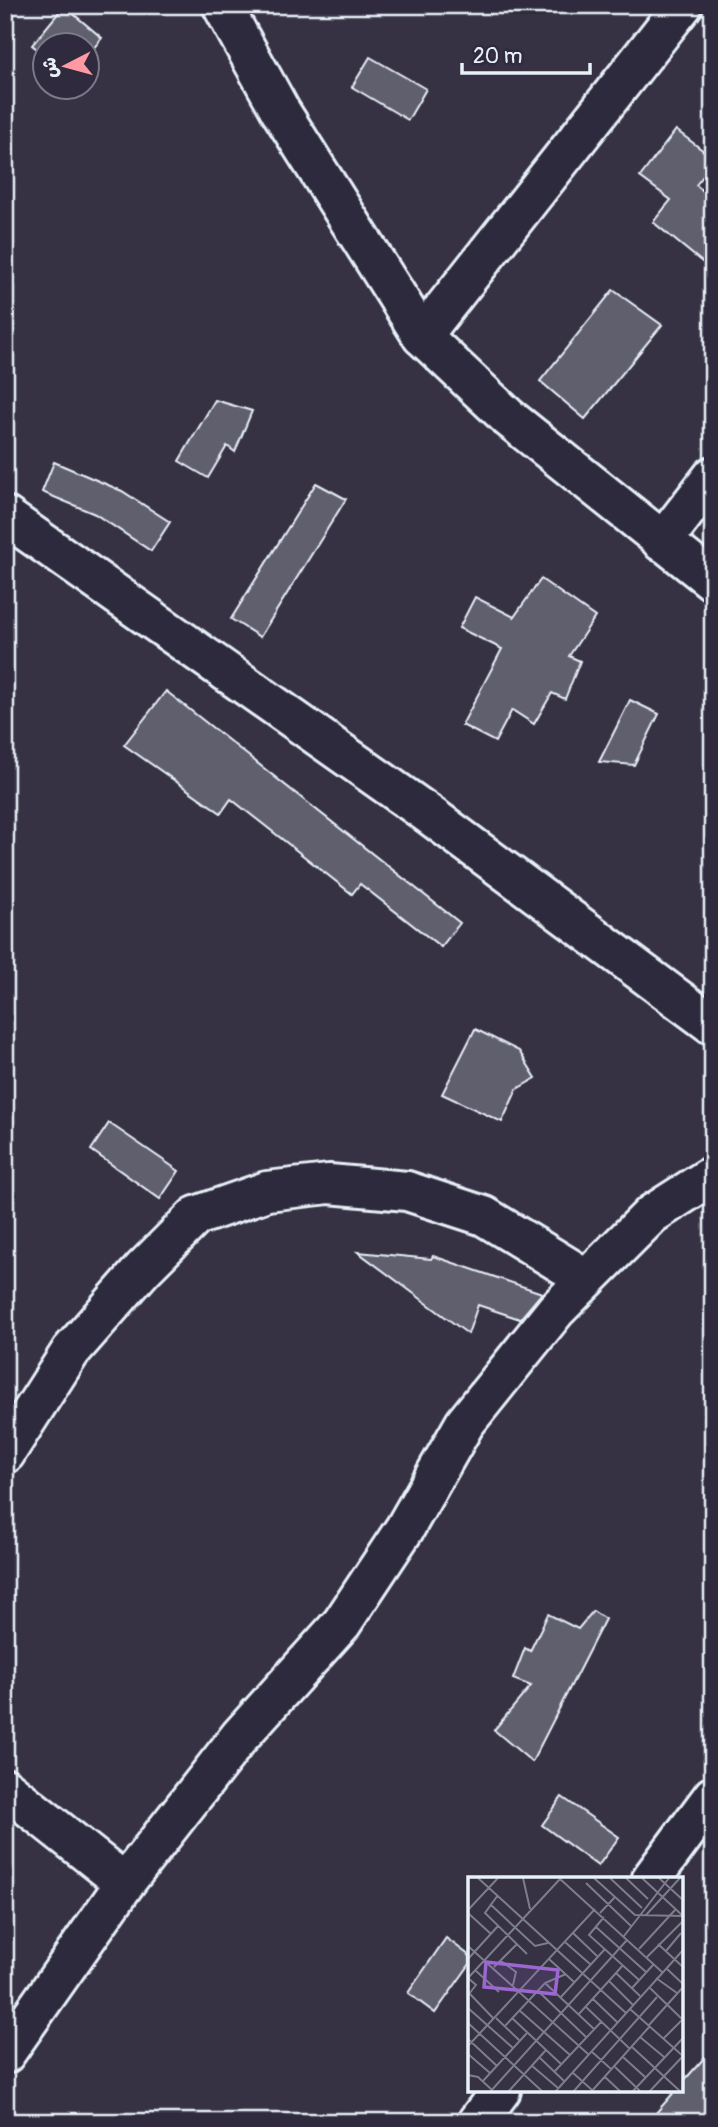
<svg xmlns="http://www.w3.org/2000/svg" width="718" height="2127" viewBox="0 0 718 2127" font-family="Pangolin,'Playpen Sans Arabic',sans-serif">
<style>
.building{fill:#605e6e;stroke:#e8f1f8;stroke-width:2}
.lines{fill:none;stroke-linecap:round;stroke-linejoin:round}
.minor-casing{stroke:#e8f1f8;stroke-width:44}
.minor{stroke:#2f2a3d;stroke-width:38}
.inset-road{fill:none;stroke:#7d7e8c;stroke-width:2}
.view{fill:#9c67d0;fill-opacity:0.15;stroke:#9c67d0;stroke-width:3.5}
.inset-edge{fill:none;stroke:#e8f1f8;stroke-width:3.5}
</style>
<rect width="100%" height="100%" fill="#363244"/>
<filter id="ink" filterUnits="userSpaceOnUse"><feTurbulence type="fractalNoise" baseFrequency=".0143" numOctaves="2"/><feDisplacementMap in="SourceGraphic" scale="14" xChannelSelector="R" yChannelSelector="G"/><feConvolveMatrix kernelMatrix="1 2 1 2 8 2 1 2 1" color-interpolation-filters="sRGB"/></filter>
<g filter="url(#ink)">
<g class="building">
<polygon points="64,6 102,38 88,55 88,46 46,46 46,56 32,45"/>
<polygon points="370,57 426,89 408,120 352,87"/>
<polygon points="676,130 713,158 713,163 696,185 713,199 713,271 653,222 671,200 640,177"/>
<polygon points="613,290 662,325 585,419 540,381"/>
<polygon points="215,400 252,411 235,452 227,446 208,478 179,461"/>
<polygon points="54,462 122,491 170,522 151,551 95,514 42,492"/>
<polygon points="316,483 346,499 260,637 231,619"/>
<polygon points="541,579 595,617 569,656 580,661 565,699 552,693 534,724 512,710 495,742 462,725 502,649 459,628 475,597 514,617"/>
<polygon points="166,691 460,923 441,947 360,884 352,894 231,799 221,813 124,745"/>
<polygon points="630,700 659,714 634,765 599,762"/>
<polygon points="475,1029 519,1051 536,1078 517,1089 502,1122 442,1094"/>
<polygon points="109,1123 179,1171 160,1199 91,1150"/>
<polygon points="358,1252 431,1259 433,1256 542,1293 520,1319 478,1305 468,1334"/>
<polygon points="593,1611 605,1619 532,1762 494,1730 531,1686 513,1679 525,1648 530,1651 548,1614 578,1629"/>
<polygon points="562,1797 619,1837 598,1866 542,1825"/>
<polygon points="446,1938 470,1956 470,1964 435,2013 408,1993"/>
<polygon points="713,2048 713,2122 648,2122 676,2090 681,2090 681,2084"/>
</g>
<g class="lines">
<g class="minor-casing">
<g id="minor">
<polyline points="222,5 281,112 422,336 509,418 713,581"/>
<polyline points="422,336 683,5"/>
<polyline points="5,516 427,813 713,1025"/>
<polyline points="662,542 713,476"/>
<polyline points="5,1454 71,1351 143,1269 196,1216 267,1191 329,1184 407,1191 484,1216 587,1279"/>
<polyline points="5,1788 125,1883"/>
<polyline points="652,1878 713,1796"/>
<polyline points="5,2054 125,1883 240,1736 342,1623 405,1528 465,1423 556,1310 652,1214 713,1175"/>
<polyline points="477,2122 501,2090"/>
</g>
</g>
<use href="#minor" class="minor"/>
</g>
</g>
<g transform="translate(468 1877)">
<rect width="215" height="215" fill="#363244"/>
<path class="inset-road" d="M10,1l148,135M55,1l7,31M91,1l103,94M126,1l41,37 49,1M142,1l32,30M158,1l22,21M174,1l41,38M191,1l25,23M118,6l45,43M30,18l-13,18 42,41M22,27l45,42 13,-3M0,33l30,-32M0,36l23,21M132,36l15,-16M178,38l34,-37M136,40l-15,18 50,45M128,50l50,45M105,56l24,23M156,59l45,-58M97,65l25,22M190,67l26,24M0,69l120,108M171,72l36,-39M198,74l15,-18M179,80l37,-37M0,82l30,-33M81,82l25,23M33,84l15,11 -3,13M155,88l-7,8 24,23M26,90l23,-23M198,91l18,17M7,93l24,22M0,101l92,-99M0,101l8,7 -7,9M188,101l21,15M141,104l24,24M77,106l49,46M181,110l35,34M164,111l21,-23M69,113l49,47M2,117l24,25M92,121l45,-49M125,122l24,23M118,130l44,42M0,131l45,40M162,132l54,48M51,133l51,45M110,138l38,-42M28,141l23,22M44,141l49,46M0,146l75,69M181,148l35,-39M37,149l40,-43 21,-9M172,160l24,20M196,161l18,-18M0,162l29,27M0,169l127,-137M164,170l49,45M123,174l20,18M0,177l22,19M71,180l25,24M155,180l22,20M63,188l27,23M147,190l26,25M87,194l47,-50M104,195l20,18M0,198l10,2 14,13M137,200l16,15M15,204l44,-48M22,215l137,-152M40,215l38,-42M87,215l129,-143M105,215l84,-95M123,215l59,-66M164,215l52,-55M181,215l35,-37"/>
<path class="view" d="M18,85l72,8 -3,24 -71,-7z"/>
<rect width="215" height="215" class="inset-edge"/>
</g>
<rect width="718" height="2127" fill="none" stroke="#2f2a3d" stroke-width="28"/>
<rect x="14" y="14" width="690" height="2099" fill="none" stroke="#e8f1f8" stroke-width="2.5" filter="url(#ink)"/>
<g transform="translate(66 66) rotate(264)"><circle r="33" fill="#2f2a3d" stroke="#797a88" stroke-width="2"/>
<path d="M0-5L12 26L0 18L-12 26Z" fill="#ff9aa2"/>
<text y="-10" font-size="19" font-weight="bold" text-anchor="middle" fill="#e8f1f8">ش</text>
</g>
<path d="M462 63v10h128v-10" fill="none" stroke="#e8f1f8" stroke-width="3.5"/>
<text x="473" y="63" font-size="21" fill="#e8f1f8" stroke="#2f2a3d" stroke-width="5" paint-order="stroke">20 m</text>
</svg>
